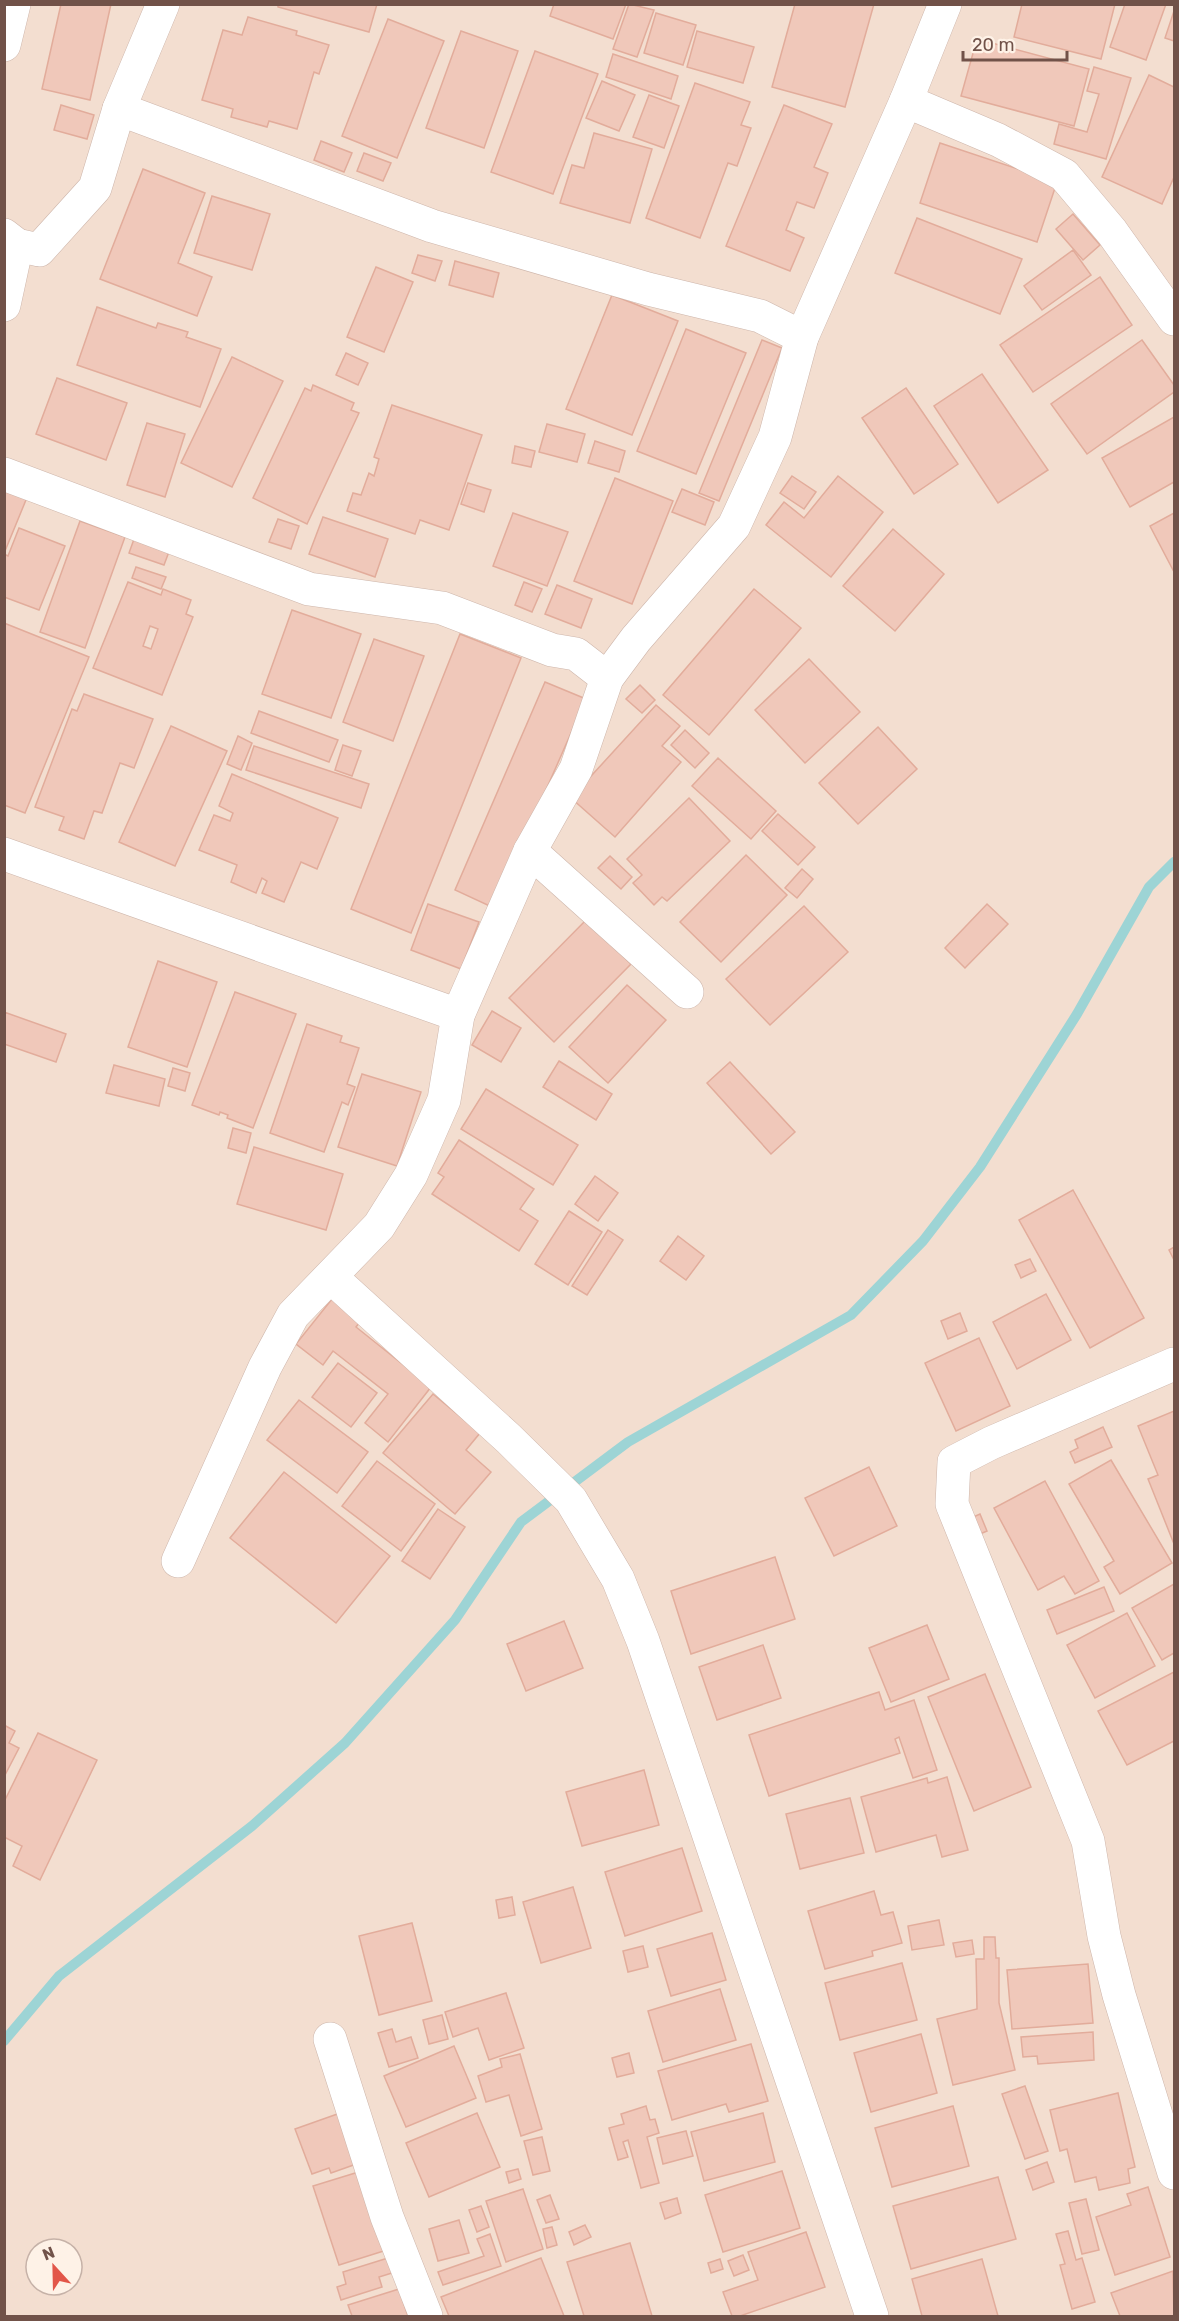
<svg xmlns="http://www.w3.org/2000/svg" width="1179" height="2321" viewBox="0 0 1179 2321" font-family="Rubik,sans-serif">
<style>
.residential{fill:#f3ded0;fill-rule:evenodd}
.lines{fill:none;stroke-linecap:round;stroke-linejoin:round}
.stream{stroke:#9dd4d5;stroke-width:10}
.building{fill:#f0c8ba;stroke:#e2ac9b;stroke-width:1.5;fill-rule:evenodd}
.minor-casing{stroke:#ceb6ab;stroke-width:34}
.minor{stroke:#fff;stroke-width:33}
</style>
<rect width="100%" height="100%" fill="#fbede1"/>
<path class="residential" d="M5,5h1169v2311h-1169zM36,2249h36v36h-36z"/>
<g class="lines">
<polyline class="stream" points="4,2041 59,1976 252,1826 345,1743 455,1620 521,1522 628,1442 851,1315 923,1241 980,1167 1077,1014 1149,887 1174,862"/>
</g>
<g class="building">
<polygon points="61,4 111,4 90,100 42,89"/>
<polygon points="278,4 377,4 369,32 278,7"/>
<polygon points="554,4 626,4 613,39 550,16"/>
<polygon points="629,4 654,10 637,57 613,49"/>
<polygon points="795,4 874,4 845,107 772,87"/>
<polygon points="1022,4 1115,4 1101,59 1014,37"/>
<polygon points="1125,4 1166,4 1146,60 1110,47"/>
<polygon points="1174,11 1174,41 1165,38"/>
<polygon points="656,13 696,25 683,65 644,53"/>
<polygon points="248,17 297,31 296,35 329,45 319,74 314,72 297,129 269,121 267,127 231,117 233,109 202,100 223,30 242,35"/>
<polygon points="388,19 444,41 397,158 342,136"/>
<polygon points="461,31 518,51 484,148 426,128"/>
<polygon points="697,31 754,47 743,83 687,67"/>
<polygon points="977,39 1089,69 1074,126 961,96"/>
<polygon points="535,51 598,74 553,194 491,172"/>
<polygon points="613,54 678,76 671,99 606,77"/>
<polygon points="1094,67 1131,78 1106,159 1054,144 1059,124 1087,132 1099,94 1087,91"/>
<polygon points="1149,75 1174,87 1174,177 1162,204 1102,177"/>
<polygon points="602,81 635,95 619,131 586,118"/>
<polygon points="695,83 750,102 741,125 751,128 737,166 728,163 700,238 646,218"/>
<polygon points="649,95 679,106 664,148 633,137"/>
<polygon points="61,105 94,115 87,139 54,130"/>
<polygon points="784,105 832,124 814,167 828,173 814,208 797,202 786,230 804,238 790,271 726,246"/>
<polygon points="594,133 652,149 630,223 560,203 572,165 584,168"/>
<polygon points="321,141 352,153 344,172 314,160"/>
<polygon points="940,143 1057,182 1037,242 920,203"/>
<polygon points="364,153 391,163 383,181 357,171"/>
<polygon points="143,169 205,193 178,263 212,277 197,316 100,279"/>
<polygon points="212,196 270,214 252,270 194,253"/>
<polygon points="1073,214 1100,245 1083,260 1056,229"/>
<polygon points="917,218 1022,259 1000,314 895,273"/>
<polygon points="1073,250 1091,275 1042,310 1024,286"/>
<polygon points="418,255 442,261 435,281 412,273"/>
<polygon points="455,261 499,273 493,297 449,285"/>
<polygon points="376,267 413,282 384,352 347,337"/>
<polygon points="1100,277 1132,325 1033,392 1000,345"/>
<polygon points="612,295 678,321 632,435 566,409"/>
<polygon points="97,307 156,328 158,323 188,332 186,337 221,349 200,407 77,365"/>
<polygon points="686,329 746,353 696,474 637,451"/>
<polygon points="762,340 782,348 719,501 699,493"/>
<polygon points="1142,340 1174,385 1174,392 1087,454 1051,404"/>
<polygon points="346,353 368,363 358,385 336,375"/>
<polygon points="232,357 283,381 232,487 181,463"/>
<polygon points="982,374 1048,470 998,503 934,406"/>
<polygon points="57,378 127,403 106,460 36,434"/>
<polygon points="313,385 354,403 351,410 359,413 307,524 253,498 305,388 311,391"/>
<polygon points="906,388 958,464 914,494 862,418"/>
<polygon points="392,405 482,435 449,530 420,520 415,534 347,511 353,493 361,495 369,473 374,476 379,459 374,457"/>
<polygon points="1174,417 1174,482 1130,507 1102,458"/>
<polygon points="147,423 185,434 165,497 127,485"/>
<polygon points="547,424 585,434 577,462 539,452"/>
<polygon points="595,441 625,451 619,472 588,463"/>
<polygon points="515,446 535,451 531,467 512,463"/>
<polygon points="792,476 816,492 804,509 780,493"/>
<polygon points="838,476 883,512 831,577 766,525 784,502 804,518"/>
<polygon points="615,478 673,501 632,604 574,581"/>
<polygon points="468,483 491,490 484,512 461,504"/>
<polygon points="4,485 28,495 5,551 4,551"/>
<polygon points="682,489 714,502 705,525 672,512"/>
<polygon points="513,513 568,532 547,586 493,566"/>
<polygon points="1174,513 1174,569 1173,570 1150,526"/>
<polygon points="323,517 388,539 375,577 309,554"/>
<polygon points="278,519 299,526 291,549 269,542"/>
<polygon points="80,521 125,537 85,648 40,632"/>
<polygon points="19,528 65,546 39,610 4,597 4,554 8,556"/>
<polygon points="138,528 173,541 164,565 129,553"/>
<polygon points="893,529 944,574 895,631 843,586"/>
<polygon points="136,567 166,577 161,589 132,578"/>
<path d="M128,582l33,13 2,-6 28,11 -5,14 7,3 -31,78 -69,-27zM150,626l8,3 -7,20 -8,-3z"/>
<polygon points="524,582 542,589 532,612 515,605"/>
<polygon points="557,585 592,599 581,628 545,614"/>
<polygon points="754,589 801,628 709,735 663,695"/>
<polygon points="292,610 361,634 331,718 262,694"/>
<polygon points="4,623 89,657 25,813 4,805"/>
<polygon points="460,634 521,658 411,933 351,909"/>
<polygon points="374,639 424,656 393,741 343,722"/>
<polygon points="809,659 860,712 805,763 755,710"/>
<polygon points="545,682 586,699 494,908 455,890"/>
<polygon points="640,685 655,700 642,713 626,699"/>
<polygon points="84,694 153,719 134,768 120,763 102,813 94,811 84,839 59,830 64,817 35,807 72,709 77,711"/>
<polygon points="656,705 680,726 662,746 681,762 615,837 571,798"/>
<polygon points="259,711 338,740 329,762 251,733"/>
<polygon points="171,726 227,751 175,866 119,842"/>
<polygon points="878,727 917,769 858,824 819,783"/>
<polygon points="685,730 709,753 695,768 671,745"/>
<polygon points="238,736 252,743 241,770 227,764"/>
<polygon points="343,745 361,751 352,776 335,770"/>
<polygon points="254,746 369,784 361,808 246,770"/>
<polygon points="718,758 776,811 751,839 692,786"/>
<polygon points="232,774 338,818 317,869 301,862 284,902 262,893 267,881 262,878 256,893 231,882 237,865 199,850 214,815 230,821 233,813 219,806"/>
<polygon points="689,798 730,841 667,901 662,897 654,905 633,883 642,875 627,859"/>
<polygon points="778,814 815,847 798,865 762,831"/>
<polygon points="746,855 787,895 721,962 680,922"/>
<polygon points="610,856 632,877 621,889 598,868"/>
<polygon points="802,869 813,879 797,898 785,888"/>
<polygon points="428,904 479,922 461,969 411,950"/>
<polygon points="987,904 1008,924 965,968 945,948"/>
<polygon points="804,906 848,952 770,1025 726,979"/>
<polygon points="586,920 631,964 554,1042 509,998"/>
<polygon points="158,961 217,982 187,1067 128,1047"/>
<polygon points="627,985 666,1020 608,1083 569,1047"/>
<polygon points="235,992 296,1014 253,1128 227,1118 228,1115 220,1112 219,1115 192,1105"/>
<polygon points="492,1011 521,1028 501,1062 472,1045"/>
<polygon points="4,1012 66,1034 56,1062 4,1044"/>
<polygon points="307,1024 342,1036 340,1042 359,1048 347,1084 355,1087 348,1105 342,1102 324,1152 270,1133"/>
<polygon points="559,1061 612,1094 596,1120 543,1087"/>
<polygon points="730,1062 795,1132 771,1154 707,1083"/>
<polygon points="114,1065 165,1079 159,1106 106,1093"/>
<polygon points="173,1068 190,1073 185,1091 168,1086"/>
<polygon points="362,1074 421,1092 397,1166 338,1147"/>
<polygon points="486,1089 578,1145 553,1185 461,1129"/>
<polygon points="233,1128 251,1133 246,1153 228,1148"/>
<polygon points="459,1140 534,1189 520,1209 538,1221 519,1251 432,1194 444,1177 438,1173"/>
<polygon points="254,1147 343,1174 326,1230 237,1204"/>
<polygon points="595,1176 618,1193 598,1221 575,1204"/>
<polygon points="1073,1190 1144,1318 1090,1348 1019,1220"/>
<polygon points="569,1211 602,1232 568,1285 535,1264"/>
<polygon points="608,1230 623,1240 587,1295 572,1286"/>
<polygon points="678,1236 704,1256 686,1280 660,1261"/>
<polygon points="1174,1247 1174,1260 1169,1250"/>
<polygon points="1030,1259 1036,1271 1021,1278 1015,1265"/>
<polygon points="1046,1294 1071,1340 1017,1369 993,1322"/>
<polygon points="332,1299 360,1322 356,1327 431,1387 388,1442 365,1423 388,1394 333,1351 323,1365 296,1344"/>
<polygon points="960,1313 967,1331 948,1339 941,1321"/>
<polygon points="979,1338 1010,1406 956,1431 925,1363"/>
<polygon points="338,1363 377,1393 351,1427 312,1397"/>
<polygon points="433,1394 480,1433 466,1450 491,1472 455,1514 383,1453"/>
<polygon points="299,1400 368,1452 337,1493 267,1440"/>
<polygon points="1174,1411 1174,1544 1148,1479 1158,1475 1138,1426"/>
<polygon points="1103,1427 1112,1447 1075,1463 1070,1452 1078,1448 1075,1440"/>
<polygon points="1111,1460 1172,1563 1120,1594 1104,1567 1114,1561 1069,1484"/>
<polygon points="377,1461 435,1504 401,1551 342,1506"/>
<polygon points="869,1467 897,1526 834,1556 805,1498"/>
<polygon points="284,1472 390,1556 336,1623 230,1538"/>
<polygon points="1045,1481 1099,1581 1075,1594 1064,1576 1038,1590 994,1508"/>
<polygon points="438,1509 465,1527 430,1579 402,1561"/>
<polygon points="980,1514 987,1531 973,1537 971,1518"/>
<polygon points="775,1557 795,1619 691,1654 671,1591"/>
<polygon points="1174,1584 1174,1653 1162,1660 1132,1608"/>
<polygon points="1104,1587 1114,1611 1057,1634 1047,1610"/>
<polygon points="1127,1613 1155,1666 1095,1698 1067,1645"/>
<polygon points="564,1621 583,1668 526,1691 507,1644"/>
<polygon points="927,1625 949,1679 891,1702 869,1648"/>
<polygon points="763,1645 781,1698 717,1720 699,1667"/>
<polygon points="1174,1672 1174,1741 1127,1765 1098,1711"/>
<polygon points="985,1674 1031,1787 974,1811 928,1697"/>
<polygon points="879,1692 885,1710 914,1700 937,1770 913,1778 899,1737 895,1739 900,1753 769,1796 749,1735"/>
<polygon points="4,1725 15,1731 9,1743 19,1748 4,1777"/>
<polygon points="38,1733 97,1760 40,1880 13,1866 22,1846 4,1837 4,1802"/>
<polygon points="644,1770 659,1825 582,1846 566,1792"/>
<polygon points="947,1777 968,1850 942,1857 936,1835 876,1852 861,1797 927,1778 928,1783"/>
<polygon points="850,1798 864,1853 800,1869 786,1814"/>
<polygon points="682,1848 702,1911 625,1936 605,1872"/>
<polygon points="573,1887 591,1948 541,1963 523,1902"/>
<polygon points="874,1891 881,1915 893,1912 902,1943 872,1951 873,1956 825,1969 808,1911"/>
<polygon points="512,1897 515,1915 499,1918 496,1900"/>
<polygon points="939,1920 944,1945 912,1950 908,1926"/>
<polygon points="412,1923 432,2001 379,2015 359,1936"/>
<polygon points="712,1933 726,1980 671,1996 657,1949"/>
<polygon points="984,1937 995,1937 996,1958 999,1958 999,2003 1015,2070 953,2085 937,2019 977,2009 976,1959 984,1959"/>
<polygon points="972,1940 974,1954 956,1957 953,1943"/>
<polygon points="643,1946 648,1967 628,1972 623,1951"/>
<polygon points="902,1963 917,2020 840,2040 825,1983"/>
<polygon points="1088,1964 1093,2023 1012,2029 1007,1970"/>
<polygon points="720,1989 736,2040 663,2062 648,2011"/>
<polygon points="506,1993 524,2048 489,2060 478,2028 453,2037 445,2012"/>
<polygon points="442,2015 448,2039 429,2044 423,2020"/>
<polygon points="392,2029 396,2042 411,2037 418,2058 389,2067 378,2033"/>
<polygon points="1093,2032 1094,2060 1038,2064 1037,2056 1023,2057 1021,2037"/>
<polygon points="921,2034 937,2093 871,2112 854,2053"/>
<polygon points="751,2044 768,2101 729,2112 726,2104 672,2120 658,2071"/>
<polygon points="454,2046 476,2098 406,2127 384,2076"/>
<polygon points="629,2053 634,2073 617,2077 612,2058"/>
<polygon points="520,2054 542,2129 521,2136 509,2095 486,2102 478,2076 502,2067 500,2059"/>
<polygon points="1025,2086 1048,2151 1025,2159 1002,2094"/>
<polygon points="1118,2093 1135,2167 1128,2169 1130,2183 1099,2190 1096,2177 1075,2182 1067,2149 1060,2151 1050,2110"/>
<polygon points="646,2106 650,2120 655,2119 659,2133 647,2137 659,2183 641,2188 628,2140 623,2142 628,2157 618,2160 609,2128 624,2124 621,2114"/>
<polygon points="953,2106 969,2166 892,2187 875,2128"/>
<polygon points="343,2112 362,2162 331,2173 329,2168 312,2174 295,2129"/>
<polygon points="477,2113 500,2167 429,2197 406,2143"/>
<polygon points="763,2113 775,2162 704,2181 691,2132"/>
<polygon points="686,2131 693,2156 663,2164 657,2138"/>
<polygon points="542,2137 550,2171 533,2175 524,2141"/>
<polygon points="1047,2162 1054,2182 1033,2190 1026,2170"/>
<polygon points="518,2169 521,2179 509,2183 506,2172"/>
<polygon points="365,2170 390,2249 339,2265 313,2186"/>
<polygon points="782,2171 800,2228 723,2252 705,2195"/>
<polygon points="998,2177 1016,2239 911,2269 893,2206"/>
<polygon points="1148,2187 1170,2257 1115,2275 1096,2217 1131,2205 1127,2194"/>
<polygon points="523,2189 543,2249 506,2262 486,2201"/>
<polygon points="550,2195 559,2219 546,2223 537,2200"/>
<polygon points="677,2198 681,2213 665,2219 660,2203"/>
<polygon points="1086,2199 1099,2250 1082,2254 1069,2203"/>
<polygon points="481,2206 489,2227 477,2232 469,2210"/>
<polygon points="459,2220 469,2253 438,2261 429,2229"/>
<polygon points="585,2225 591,2237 574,2245 569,2232"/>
<polygon points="552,2227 557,2245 547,2248 543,2229"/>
<polygon points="1068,2231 1076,2260 1082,2258 1095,2302 1072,2309 1060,2265 1065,2264 1056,2234"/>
<polygon points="806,2232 825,2287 740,2316 732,2316 723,2292 758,2280 748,2252"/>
<polygon points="490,2234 501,2266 443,2285 438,2272 484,2256 477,2239"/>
<polygon points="630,2243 652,2316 584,2316 567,2262"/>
<polygon points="743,2255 749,2270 734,2276 728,2261"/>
<polygon points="388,2258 392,2273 379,2277 382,2287 341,2300 337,2287 346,2284 343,2272"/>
<polygon points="541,2258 564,2316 449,2316 441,2297"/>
<polygon points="720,2259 723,2269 711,2273 708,2263"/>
<polygon points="982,2259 998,2316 922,2316 912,2279"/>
<polygon points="1173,2271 1174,2316 1120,2316 1111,2293"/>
<polygon points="399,2289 408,2316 352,2316 348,2305"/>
</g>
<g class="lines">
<g class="minor-casing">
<g id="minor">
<polyline points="4,45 14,4"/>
<polyline points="906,101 998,140 1064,175 1112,232 1174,319"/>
<polyline points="119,109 432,226 648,289 760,316 802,337"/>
<polyline points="4,235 17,245 39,250 95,188 119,109 163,4"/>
<polyline points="4,305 17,245"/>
<polyline points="4,474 309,589 442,608 552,650 576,654 607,678"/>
<polyline points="530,851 687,992"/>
<polyline points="4,854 458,1015"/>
<polyline points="331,1277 509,1439 571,1500 618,1579 643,1641 872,2316"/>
<polyline points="1174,1364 991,1443 954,1462 952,1504 1088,1841 1104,1936 1119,1995 1174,2173"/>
<polyline points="178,1561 265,1367 293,1315 379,1226 411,1175 444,1100 458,1015 530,851 576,769 607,678 636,639 734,526 775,437 802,337 906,101 945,4"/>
<polyline points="330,2039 387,2217 426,2316"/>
</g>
</g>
<use href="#minor" class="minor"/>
</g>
<rect width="1179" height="2321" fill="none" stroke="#715249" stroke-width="12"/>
<g transform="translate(54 2267) rotate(338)"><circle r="28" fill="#fef2e7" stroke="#c6b2a8" stroke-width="1.5"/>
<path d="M0-4.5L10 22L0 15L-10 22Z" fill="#e25649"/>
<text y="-9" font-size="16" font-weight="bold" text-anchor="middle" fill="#715249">N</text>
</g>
<path d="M963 51v9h104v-9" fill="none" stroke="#715249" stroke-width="3"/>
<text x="972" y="51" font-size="18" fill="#715249" stroke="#fef2e7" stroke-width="4.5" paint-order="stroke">20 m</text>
</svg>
